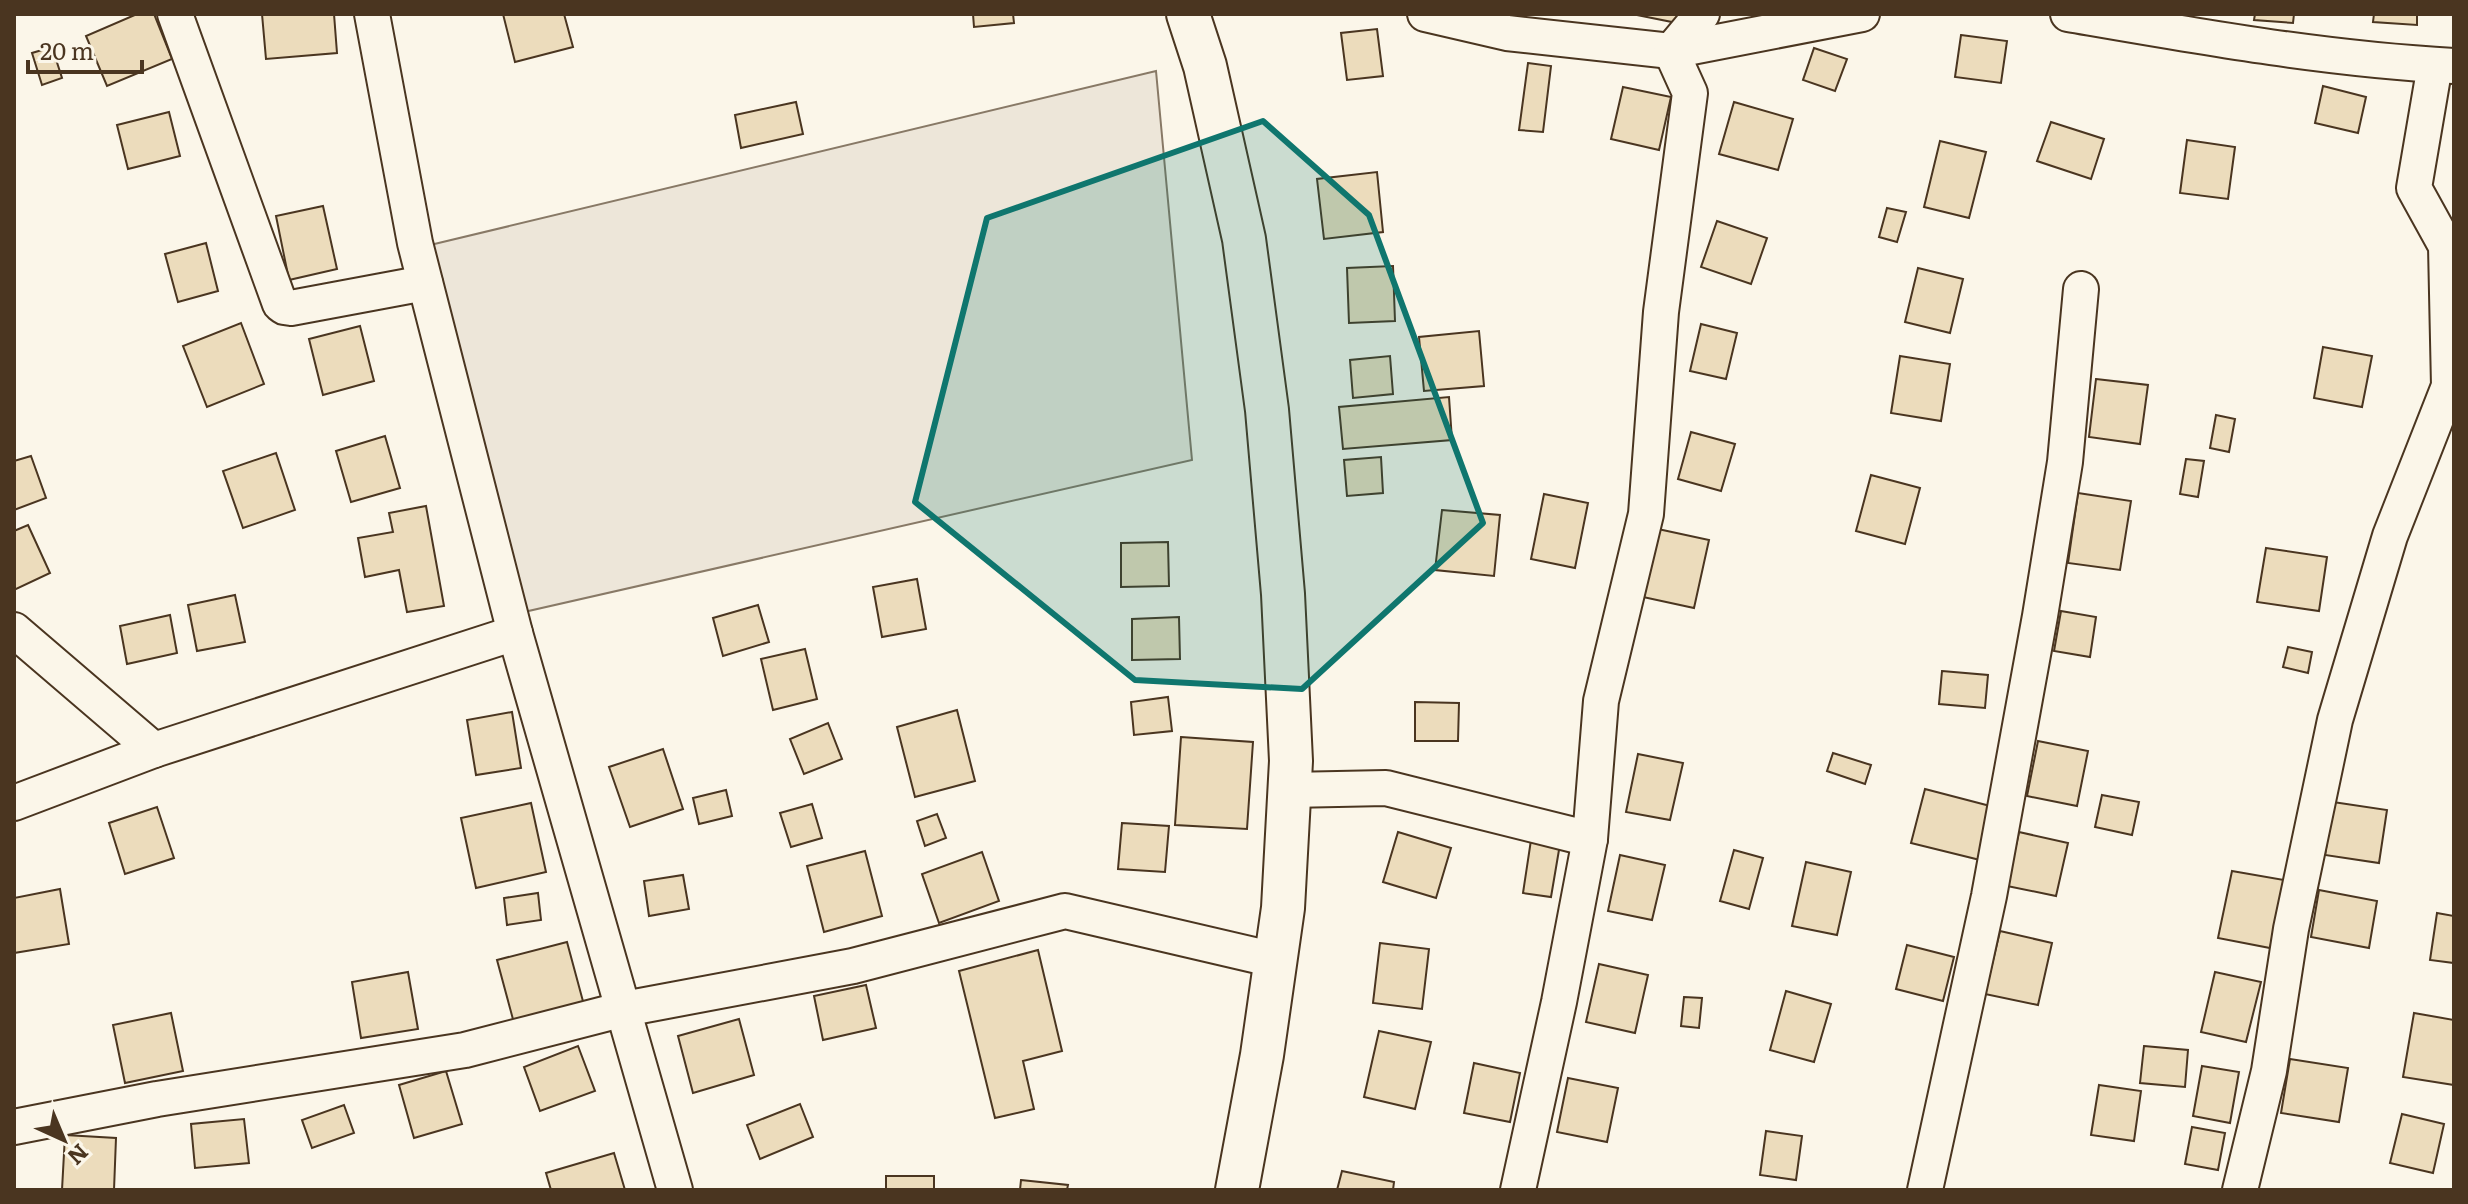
<svg xmlns="http://www.w3.org/2000/svg" width="2468" height="1204" viewBox="0 0 2468 1204" font-family="Literata,serif">
<style>
.green{fill:#ede6d9;stroke:#887966;stroke-width:2}
.building{fill:#ecdcbc;stroke:#4a3520;stroke-width:2}
.lines{fill:none;stroke-linecap:round;stroke-linejoin:round}
.minor-casing{stroke:#4a3520;stroke-width:38}
.tertiary-casing{stroke:#4a3520;stroke-width:46}
.minor{stroke:#fbf6e9;stroke-width:34}
.tertiary{stroke:#fbf6e9;stroke-width:42}
.marked{fill:#0f766e;fill-opacity:0.2;stroke:#0f766e;stroke-width:6;stroke-linejoin:round}
</style>
<rect width="100%" height="100%" fill="#fbf6e9"/>
<polygon class="green" points="1156,71 1192,460 524,612 426,246"/>
<g class="building">
<polygon points="137,14 154,14 172,59 107,86 86,36"/>
<polygon points="262,14 334,14 337,53 266,59"/>
<polygon points="503,14 564,14 573,47 515,62"/>
<polygon points="973,14 1013,14 1014,23 974,27"/>
<polygon points="1632,14 1679,14 1677,23"/>
<polygon points="2255,14 2294,14 2293,23 2254,20"/>
<polygon points="2374,14 2417,14 2417,25 2373,22"/>
<polygon points="1377,29 1383,76 1347,80 1341,33"/>
<polygon points="1961,35 2007,41 2001,83 1955,77"/>
<polygon points="52,47 62,78 42,85 32,53"/>
<polygon points="1814,48 1847,59 1835,91 1803,80"/>
<polygon points="1528,63 1551,66 1543,132 1519,130"/>
<polygon points="2323,86 2366,97 2358,133 2315,123"/>
<polygon points="1623,87 1671,97 1659,150 1611,139"/>
<polygon points="796,102 803,134 741,148 735,115"/>
<polygon points="1734,102 1793,119 1778,170 1719,154"/>
<polygon points="169,112 180,156 128,169 117,125"/>
<polygon points="2051,122 2104,139 2091,179 2037,161"/>
<polygon points="2187,140 2235,147 2228,199 2180,193"/>
<polygon points="1940,141 1986,152 1969,218 1924,207"/>
<polygon points="1377,172 1383,232 1324,239 1317,179"/>
<polygon points="323,206 337,269 289,280 276,216"/>
<polygon points="1887,208 1906,212 1897,242 1879,237"/>
<polygon points="1717,221 1767,238 1751,284 1701,267"/>
<polygon points="206,243 218,291 178,302 165,254"/>
<polygon points="1393,266 1395,321 1349,323 1347,268"/>
<polygon points="1918,268 1963,279 1950,333 1905,322"/>
<polygon points="241,323 264,384 207,407 183,346"/>
<polygon points="1701,324 1737,333 1726,379 1690,371"/>
<polygon points="360,326 374,381 323,395 309,339"/>
<polygon points="1479,331 1484,386 1424,391 1419,337"/>
<polygon points="2323,347 2372,356 2362,407 2314,398"/>
<polygon points="1390,356 1393,394 1353,398 1350,360"/>
<polygon points="1900,356 1950,364 1941,421 1891,413"/>
<polygon points="2096,379 2148,385 2140,444 2089,437"/>
<polygon points="1449,397 1452,440 1343,449 1339,407"/>
<polygon points="2216,415 2235,419 2229,452 2210,448"/>
<polygon points="1691,432 1735,444 1721,491 1678,479"/>
<polygon points="385,436 400,488 351,502 336,451"/>
<polygon points="276,453 295,510 243,528 223,471"/>
<polygon points="31,456 46,498 14,510 14,461"/>
<polygon points="1381,457 1383,493 1347,496 1344,460"/>
<polygon points="2186,459 2204,461 2198,497 2180,494"/>
<polygon points="1871,475 1920,488 1905,544 1856,531"/>
<polygon points="2078,493 2131,501 2120,570 2068,563"/>
<polygon points="1544,494 1588,503 1575,568 1531,559"/>
<polygon points="426,506 444,606 407,612 399,570 365,577 358,538 393,532 389,513"/>
<polygon points="1442,510 1500,515 1494,576 1435,570"/>
<polygon points="28,525 50,573 14,590 14,531"/>
<polygon points="1658,529 1709,540 1694,608 1643,597"/>
<polygon points="1168,542 1169,586 1121,587 1121,543"/>
<polygon points="2266,548 2327,557 2319,611 2257,602"/>
<polygon points="917,579 926,629 882,637 873,587"/>
<polygon points="235,595 245,642 197,651 188,605"/>
<polygon points="758,605 769,642 723,656 713,618"/>
<polygon points="2061,611 2096,617 2090,657 2054,651"/>
<polygon points="170,615 177,653 127,664 120,626"/>
<polygon points="1179,617 1180,659 1132,660 1132,619"/>
<polygon points="2288,647 2312,652 2308,673 2283,667"/>
<polygon points="805,649 817,699 773,710 761,659"/>
<polygon points="1942,671 1988,675 1985,708 1939,704"/>
<polygon points="1168,697 1172,731 1134,735 1131,702"/>
<polygon points="1415,702 1459,703 1458,741 1415,741"/>
<polygon points="957,710 975,781 915,797 897,727"/>
<polygon points="512,712 521,768 476,775 467,720"/>
<polygon points="828,723 842,759 804,774 790,739"/>
<polygon points="1181,737 1253,742 1247,829 1175,825"/>
<polygon points="2038,741 2088,751 2077,806 2027,796"/>
<polygon points="663,749 683,809 630,827 609,767"/>
<polygon points="1833,753 1871,765 1865,784 1827,771"/>
<polygon points="1638,754 1683,763 1670,820 1626,812"/>
<polygon points="1925,789 1994,807 1980,860 1911,843"/>
<polygon points="726,790 732,816 699,824 693,798"/>
<polygon points="2102,795 2139,802 2132,835 2095,827"/>
<polygon points="2333,802 2387,810 2379,863 2325,855"/>
<polygon points="531,803 546,872 476,888 461,818"/>
<polygon points="812,804 822,838 791,847 780,813"/>
<polygon points="157,807 174,858 125,874 109,823"/>
<polygon points="937,814 946,838 925,846 917,821"/>
<polygon points="1122,823 1169,826 1165,872 1118,869"/>
<polygon points="1398,832 1451,848 1436,898 1383,882"/>
<polygon points="2019,832 2068,843 2056,896 2007,886"/>
<polygon points="1531,840 1560,844 1551,897 1523,893"/>
<polygon points="1734,850 1763,858 1749,909 1720,901"/>
<polygon points="865,851 882,916 824,932 807,866"/>
<polygon points="982,852 999,901 939,923 922,874"/>
<polygon points="1620,855 1665,865 1652,920 1608,911"/>
<polygon points="1806,862 1851,872 1837,935 1792,926"/>
<polygon points="2232,871 2284,880 2270,948 2218,938"/>
<polygon points="683,875 689,909 649,916 644,881"/>
<polygon points="60,889 69,944 14,953 14,898"/>
<polygon points="2319,890 2377,901 2369,948 2311,937"/>
<polygon points="538,893 541,920 507,925 504,898"/>
<polygon points="2437,913 2454,916 2454,963 2430,960"/>
<polygon points="2000,931 2052,943 2038,1005 1985,994"/>
<polygon points="567,942 584,1005 514,1023 497,960"/>
<polygon points="1380,943 1429,949 1422,1009 1373,1003"/>
<polygon points="1907,945 1954,957 1943,1001 1896,989"/>
<polygon points="1038,950 1062,1051 1023,1061 1034,1109 995,1118 959,971"/>
<polygon points="1599,964 1648,975 1635,1033 1586,1022"/>
<polygon points="408,972 418,1029 361,1038 352,982"/>
<polygon points="2215,972 2261,982 2246,1042 2201,1032"/>
<polygon points="866,985 876,1028 823,1040 814,996"/>
<polygon points="1786,991 1831,1004 1814,1062 1770,1050"/>
<polygon points="1684,997 1702,998 1699,1028 1681,1026"/>
<polygon points="171,1013 183,1071 125,1083 113,1025"/>
<polygon points="2414,1013 2454,1020 2454,1085 2403,1077"/>
<polygon points="739,1019 754,1075 693,1093 678,1036"/>
<polygon points="1379,1031 1431,1042 1415,1109 1364,1097"/>
<polygon points="578,1046 595,1091 540,1111 524,1067"/>
<polygon points="2144,1046 2188,1050 2185,1087 2140,1083"/>
<polygon points="2290,1059 2348,1068 2339,1122 2281,1113"/>
<polygon points="1474,1063 1520,1073 1510,1122 1464,1113"/>
<polygon points="2202,1066 2239,1072 2230,1123 2193,1116"/>
<polygon points="446,1071 462,1124 414,1138 399,1085"/>
<polygon points="1568,1078 1618,1088 1607,1142 1557,1132"/>
<polygon points="2099,1085 2141,1091 2134,1141 2091,1135"/>
<polygon points="800,1104 813,1137 760,1159 747,1125"/>
<polygon points="344,1105 354,1133 312,1148 302,1120"/>
<polygon points="2402,1114 2444,1124 2433,1173 2390,1163"/>
<polygon points="244,1119 249,1163 195,1168 191,1124"/>
<polygon points="2192,1127 2225,1133 2218,1170 2185,1164"/>
<polygon points="1766,1131 1802,1136 1796,1180 1760,1175"/>
<polygon points="65,1135 116,1138 114,1190 62,1190"/>
<polygon points="614,1153 625,1190 551,1190 546,1173"/>
<polygon points="1342,1171 1394,1182 1393,1190 1337,1190"/>
<rect x="886" y="1176" width="48" height="14"/>
<polygon points="1021,1180 1068,1185 1067,1190 1020,1190"/>
</g>
<g class="lines">
<g class="minor-casing">
<g id="minor">
<polyline points="175,14 280,304 284,307 291,308 425,283"/>
<polyline points="372,14 415,243 515,633 675,1190"/>
<polyline points="1425,14 1507,33 1671,51 1702,14"/>
<path d="M2068,14c128,22 256,45 386,52"/>
<polyline points="14,630 154,750"/>
<polyline points="1289,790 1386,788 1590,839 1601,701 1646,514 1661,312 1690,93 1671,51 1862,14"/>
<polyline points="14,803 154,750 515,633"/>
<polyline points="14,1127 157,1099 465,1050 624,1009 853,966 1065,911 1275,960"/>
<polyline points="1518,1190 1559,1002 1590,839"/>
<polyline points="1925,1190 1989,896 2040,616 2065,462 2081,289"/>
<polyline points="2240,1190 2269,1071 2291,929 2335,720 2390,536 2449,386 2446,246 2414,188 2435,65"/>
</g>
</g>
<g class="tertiary-casing">
<polyline id="tertiary" points="1188,14 1205,66 1244,239 1267,410 1283,594 1291,761 1283,908 1262,1055 1237,1190"/>
</g>
<use href="#minor" class="minor"/>
<use href="#tertiary" class="tertiary"/>
</g>
<path class="marked" d="M1263,121l106,94 114,308 -181,166 -167,-9 -220,-178 72,-284z"/>
<rect width="2468" height="1204" fill="none" stroke="#4a3520" stroke-width="32"/>
<g transform="translate(64 1140) rotate(136)" stroke="#fbf6e9" stroke-width="6" paint-order="stroke">
<path d="M0-6L14 30L0 20L-14 30Z" fill="#4a3520"/>
<text y="-12" font-size="22" font-weight="bold" text-anchor="middle" fill="#4a3520">N</text>
</g>
<path d="M28 60v12h114v-12" fill="none" stroke="#4a3520" stroke-width="4"/>
<text x="40" y="60" font-size="24" fill="#4a3520" stroke="#fbf6e9" stroke-width="6" paint-order="stroke">20 m</text>
</svg>
